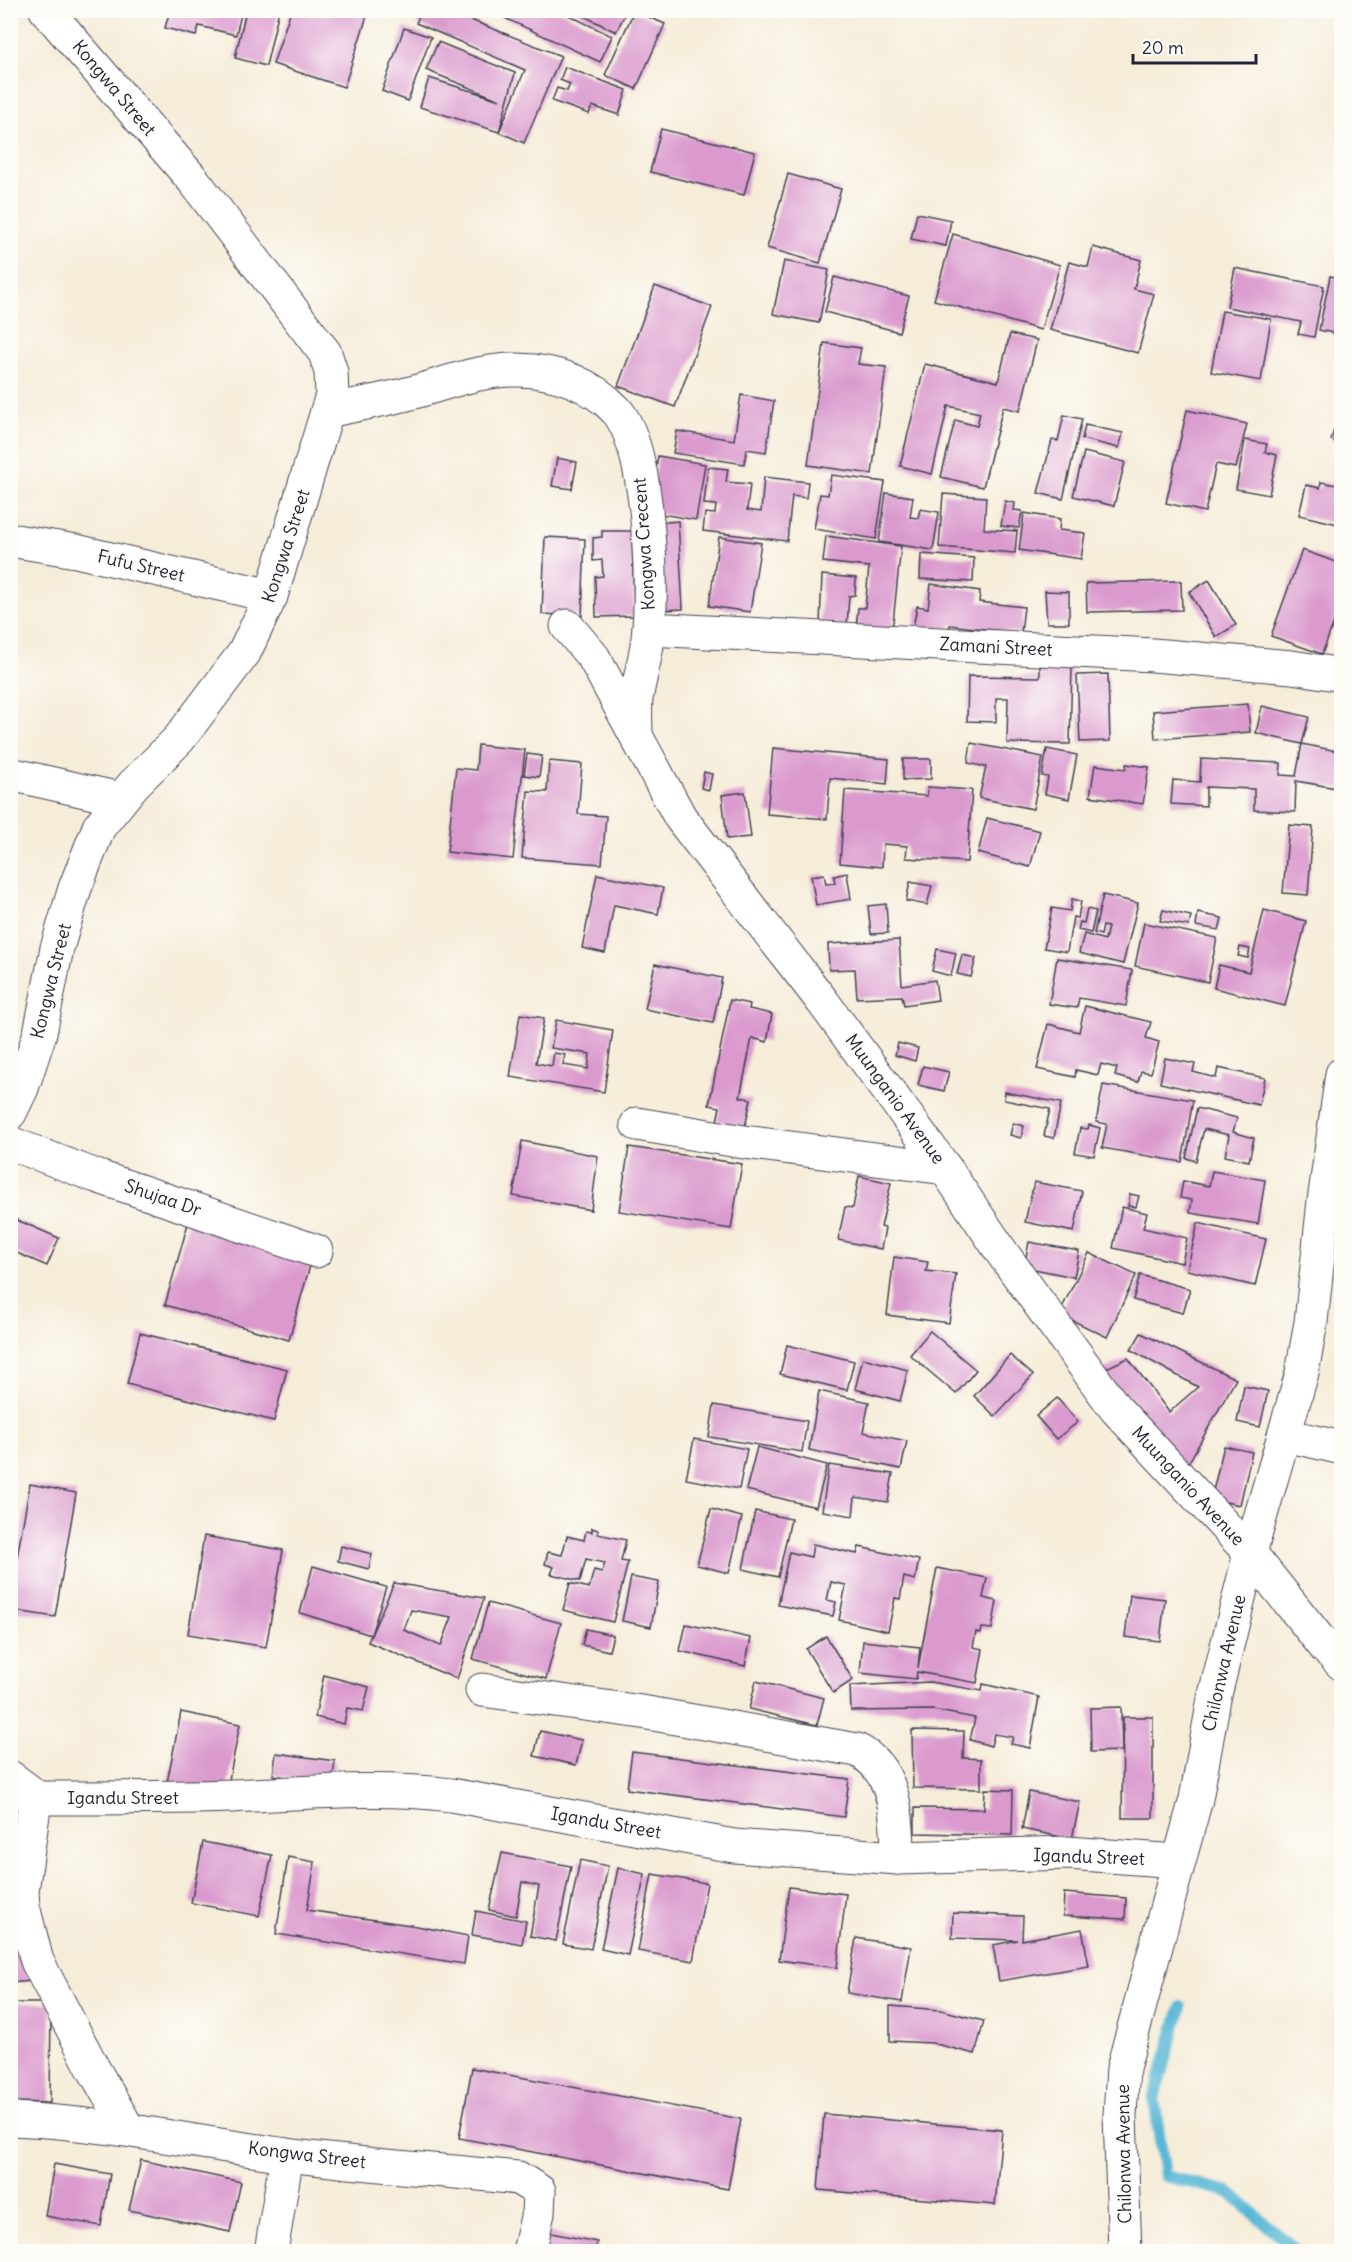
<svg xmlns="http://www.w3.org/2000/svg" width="1352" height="2262" viewBox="0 0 1352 2262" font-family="Delius,sans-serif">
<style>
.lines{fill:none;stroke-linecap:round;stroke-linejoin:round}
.stream{stroke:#58b8d7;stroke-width:12}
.building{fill:#da9ace;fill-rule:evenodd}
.minor-casing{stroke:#424053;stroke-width:35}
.minor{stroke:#fff;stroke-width:33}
.labels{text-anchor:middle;stroke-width:4.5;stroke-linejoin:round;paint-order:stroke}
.street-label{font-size:18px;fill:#22223b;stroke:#fdfcf7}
</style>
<rect width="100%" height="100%" fill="#fdfcf7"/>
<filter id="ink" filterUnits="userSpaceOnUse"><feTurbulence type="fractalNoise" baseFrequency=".0167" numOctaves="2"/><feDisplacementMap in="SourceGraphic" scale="12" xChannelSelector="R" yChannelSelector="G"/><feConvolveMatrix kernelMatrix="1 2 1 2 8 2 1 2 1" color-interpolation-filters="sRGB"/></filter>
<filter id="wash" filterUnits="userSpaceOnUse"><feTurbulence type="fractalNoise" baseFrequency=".008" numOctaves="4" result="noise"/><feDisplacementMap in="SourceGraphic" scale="24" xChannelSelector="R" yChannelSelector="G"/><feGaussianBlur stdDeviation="1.35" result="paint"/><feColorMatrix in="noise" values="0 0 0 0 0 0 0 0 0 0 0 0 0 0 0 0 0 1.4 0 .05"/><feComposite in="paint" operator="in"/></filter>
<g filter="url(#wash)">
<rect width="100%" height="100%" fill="#f6edd9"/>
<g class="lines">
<polyline class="stream" points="1181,2007 1154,2098 1165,2176 1229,2192 1298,2252"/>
</g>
<g id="blocks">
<g class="building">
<polygon points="170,10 242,10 236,35 199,26 196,36 165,28"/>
<polygon points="246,10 279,10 266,66 235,58"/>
<polygon points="291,10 369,10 344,87 273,64"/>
<polygon points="422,10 464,10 461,16 561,56 524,143 499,132 420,107 429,78 500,100 426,70 438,42 515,73 499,132 525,70 416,23"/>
<polygon points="495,10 558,10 612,36 600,62 494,13"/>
<polygon points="572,10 627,10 616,32"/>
<polygon points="634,11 665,24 636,89 605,75"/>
<polygon points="404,28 431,37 408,101 382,91"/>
<polygon points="565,67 627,90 619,115 592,106 589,114 552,101 557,88 567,91 570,84 560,80"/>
<polygon points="661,129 755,152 744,195 650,172"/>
<polygon points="788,174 841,189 820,263 767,248"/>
<polygon points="917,213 951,220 946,246 911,239"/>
<polygon points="953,234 1060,265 1041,330 934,300"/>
<polygon points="1093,247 1141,260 1134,289 1154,294 1138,353 1050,330 1069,262 1088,267"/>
<polygon points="784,261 829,270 819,323 773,314"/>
<polygon points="1235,268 1324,286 1314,337 1298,334 1301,322 1227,307"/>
<polygon points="1330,276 1342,278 1342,335 1319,330"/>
<polygon points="834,277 909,296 899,332 825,312"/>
<polygon points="655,286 712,307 675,407 618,386"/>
<polygon points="1222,311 1271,319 1261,381 1211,372"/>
<polygon points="1010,334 1037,340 1020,411 1003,407 983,487 941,477 955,420 977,426 980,413 948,406 932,474 900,466 925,364 998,382"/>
<polygon points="824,343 861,348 858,364 886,367 872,474 808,465"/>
<polygon points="741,395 774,401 766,452 747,449 744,464 673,453 677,431 734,440"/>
<polygon points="1187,410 1247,424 1236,468 1216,464 1205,512 1166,503"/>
<polygon points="1064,415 1082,419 1063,499 1038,493 1052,440 1058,441"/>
<polygon points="1338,417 1342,418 1342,443 1331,440"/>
<polygon points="1085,425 1123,433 1119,448 1082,439"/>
<polygon points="1245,440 1267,444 1265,452 1277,455 1269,495 1236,489"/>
<polygon points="1084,452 1125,462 1114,506 1073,496"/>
<polygon points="658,456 705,464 696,520 649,512"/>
<polygon points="557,458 577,462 572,489 552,486"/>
<polygon points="708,467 728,469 726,482 750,484 747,510 761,512 764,477 808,482 806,498 792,496 787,541 703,531 705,513 715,514 716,505 704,504"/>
<polygon points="831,475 885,482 876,539 814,529 820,494 828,495"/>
<polygon points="1321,482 1342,486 1342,525 1299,515 1306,485 1320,488"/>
<polygon points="886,493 913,497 910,517 918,518 920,509 939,512 933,550 879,542"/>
<polygon points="943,494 986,497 984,529 1017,531 1015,553 939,547"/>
<polygon points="1005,501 1015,503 1014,510 1022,511 1019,528 1001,526"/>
<polygon points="1024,513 1060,519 1059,530 1085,533 1081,559 1019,550"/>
<polygon points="678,521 683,609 662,610 656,523"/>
<polygon points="602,531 632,531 634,616 596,617 595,577 603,576 602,560 593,561 593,538 602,537"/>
<polygon points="826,536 901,546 892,632 856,628 858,608 865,608 869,567 823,562"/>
<polygon points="545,537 585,539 582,616 542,614"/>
<polygon points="719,537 761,543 750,612 709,606"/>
<polygon points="1302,550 1342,564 1342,600 1322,654 1271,636"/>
<polygon points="921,554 974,558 973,582 920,579"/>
<polygon points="822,575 856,578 855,595 849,596 847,626 820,624"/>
<polygon points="1209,580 1236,625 1216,637 1189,592"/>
<polygon points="1181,581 1182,610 1087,612 1086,583"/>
<polygon points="931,584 980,591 979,602 1024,607 1021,633 950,625 948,634 913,628 917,606 928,608"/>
<polygon points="1045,591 1069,592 1069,623 1047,623"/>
<polygon points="1040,666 1072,666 1070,744 1007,743 1008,698 996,698 996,722 967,721 968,676 1040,677"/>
<polygon points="1108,674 1110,741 1080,742 1077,675"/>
<polygon points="1248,704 1250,732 1155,739 1153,711"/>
<polygon points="1262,706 1309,717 1302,744 1256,733"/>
<polygon points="971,743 1043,757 1033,809 979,798 986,767 968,763"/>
<polygon points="1302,744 1342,752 1342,789 1296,781 1295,812 1254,810 1254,789 1206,787 1206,806 1171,804 1173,780 1200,782 1201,759 1281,763 1280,775 1296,776"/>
<polygon points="478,745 525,750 513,859 447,852 456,768 476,770"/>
<polygon points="773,748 889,759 887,784 830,778 827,819 767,814"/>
<polygon points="1047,749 1077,755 1069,799 1045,794 1048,777 1042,776"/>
<polygon points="527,754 542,756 539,777 524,775"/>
<polygon points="903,759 931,759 931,779 903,780"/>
<polygon points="549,761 582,764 578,814 606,816 602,864 522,858 528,791 547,792"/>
<polygon points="1126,764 1149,767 1143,804 1090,796 1095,765 1126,769"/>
<polygon points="704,772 712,774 709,790 701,788"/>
<polygon points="928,787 972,790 967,862 906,858 907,846 883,844 882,867 840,863 845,790 927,796"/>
<polygon points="745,792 751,837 727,839 722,795"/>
<polygon points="987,818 1040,831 1030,867 978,853"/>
<polygon points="1289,825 1313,827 1308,895 1283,893"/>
<polygon points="847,873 851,899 816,905 811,876 824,874 826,884 835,883 834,876"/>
<polygon points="597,874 663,888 658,914 614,905 605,953 582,948"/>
<polygon points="910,882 932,886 927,905 906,901"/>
<polygon points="1103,895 1138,903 1123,964 1079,953 1084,934 1105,940 1108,927 1103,926 1101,935 1094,933"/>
<polygon points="1072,899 1081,901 1078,918 1073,917 1067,952 1044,948 1052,908 1070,911"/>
<polygon points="886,904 888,933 871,934 868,906"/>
<polygon points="1087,909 1096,911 1091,933 1078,930 1080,922 1084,923"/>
<polygon points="1163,910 1191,916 1189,926 1160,921"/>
<polygon points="1264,910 1306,921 1285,1006 1214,988 1219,965 1249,972"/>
<polygon points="1198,913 1222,918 1219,930 1196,926"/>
<polygon points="1144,923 1217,938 1208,982 1135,966"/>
<polygon points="899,940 902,985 935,980 938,1000 904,1005 902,996 857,998 855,969 829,970 828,944"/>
<polygon points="1240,947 1250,949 1248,958 1238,956"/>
<polygon points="937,949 956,953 951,976 932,971"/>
<polygon points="962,955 976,958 971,977 957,974"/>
<polygon points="1057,958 1132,970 1126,1006 1079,998 1077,1008 1049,1004"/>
<polygon points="655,964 722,978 713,1023 645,1009"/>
<polygon points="730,1000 750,1004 749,1009 772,1014 767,1042 752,1038 740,1097 751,1099 745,1127 717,1121 720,1107 709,1105"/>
<polygon points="1085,1006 1151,1022 1146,1038 1159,1042 1151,1073 1141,1071 1138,1082 1115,1076 1117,1068 1101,1064 1098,1075 1076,1070 1075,1077 1037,1069 1048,1024 1079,1032"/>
<polygon points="520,1014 544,1018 536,1063 552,1066 554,1053 565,1055 563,1065 588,1069 590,1054 551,1048 556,1020 613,1030 604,1092 510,1077"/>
<polygon points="898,1043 918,1048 915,1061 895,1055"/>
<polygon points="1165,1058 1195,1064 1193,1072 1216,1078 1218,1068 1265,1078 1259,1105 1160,1083"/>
<polygon points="923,1066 949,1072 944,1091 918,1085"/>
<polygon points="1103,1085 1193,1100 1182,1162 1102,1148 1107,1124 1096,1122"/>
<polygon points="1005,1092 1061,1103 1054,1138 1044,1136 1050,1109 1004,1100"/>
<polygon points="1197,1108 1237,1118 1233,1132 1254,1138 1249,1161 1225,1156 1229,1135 1204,1129 1196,1161 1186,1158"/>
<polygon points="1013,1123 1024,1126 1021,1138 1010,1135"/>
<polygon points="1089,1125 1100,1128 1094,1156 1075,1153 1080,1128 1088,1129"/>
<polygon points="522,1141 598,1156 591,1210 513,1196"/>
<polygon points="629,1147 742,1164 731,1229 619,1211"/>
<polygon points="1212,1171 1265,1180 1258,1224 1190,1213 1192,1200 1180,1198 1183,1181 1209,1186"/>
<polygon points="859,1176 891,1183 881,1227 885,1228 881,1249 838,1240 845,1207 853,1208"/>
<polygon points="1034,1182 1082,1191 1074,1232 1025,1222"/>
<polygon points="1130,1194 1139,1196 1136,1207 1128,1206"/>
<polygon points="1122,1207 1147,1213 1143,1228 1187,1238 1182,1263 1113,1248"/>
<polygon points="191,1213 315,1248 289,1340 165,1305"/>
<polygon points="10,1217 59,1238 47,1266 10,1250"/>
<polygon points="1198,1223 1266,1239 1255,1286 1187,1270"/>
<polygon points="1029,1242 1079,1251 1074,1277 1024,1267"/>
<polygon points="1089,1253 1136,1275 1107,1337 1059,1314"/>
<polygon points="894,1257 928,1262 926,1271 956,1274 949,1323 887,1315"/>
<polygon points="1140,1275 1190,1289 1183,1313 1133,1300"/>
<polygon points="930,1331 976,1370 956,1394 910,1355"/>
<polygon points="140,1333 287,1369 274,1421 127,1384"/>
<polygon points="1141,1333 1236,1379 1185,1469 1100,1371 1128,1358 1169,1412 1198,1387 1131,1350"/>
<polygon points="787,1345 854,1361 847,1390 780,1374"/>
<polygon points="1010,1355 1033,1375 995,1416 974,1396"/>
<polygon points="863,1358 908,1370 900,1401 855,1389"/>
<polygon points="1244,1386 1268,1391 1260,1427 1237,1422"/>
<polygon points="819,1391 869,1402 863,1432 907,1441 901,1469 809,1450"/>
<polygon points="1057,1398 1078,1422 1056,1439 1036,1416"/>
<polygon points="714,1405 807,1421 802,1452 709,1437"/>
<polygon points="694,1439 747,1449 739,1489 686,1479"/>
<polygon points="1224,1446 1252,1452 1240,1505 1211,1499"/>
<polygon points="757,1447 827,1465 816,1507 746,1490"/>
<polygon points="829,1465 893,1474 888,1502 855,1497 853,1516 822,1511"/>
<polygon points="30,1484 76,1493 55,1617 10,1610 10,1597"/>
<polygon points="711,1509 742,1517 729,1573 697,1565"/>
<polygon points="755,1511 791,1519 778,1577 743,1569"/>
<polygon points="592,1528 598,1530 598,1534 626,1540 621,1561 628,1562 613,1622 563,1610 570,1583 589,1588 594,1570 602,1572 605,1563 586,1559 580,1581 551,1574 554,1567 545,1564 548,1552 562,1555 567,1536 584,1540 586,1531 592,1532"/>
<polygon points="204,1536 283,1550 266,1647 188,1634"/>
<polygon points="813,1544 857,1554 859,1547 919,1560 915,1580 904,1577 900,1599 895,1598 888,1631 839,1620 846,1585 831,1582 827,1600 836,1602 833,1616 778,1605 789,1552 811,1557"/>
<polygon points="341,1546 372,1554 369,1569 338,1561"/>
<polygon points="313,1566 386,1587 371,1635 300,1613"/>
<polygon points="937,1568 987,1578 983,1598 997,1601 992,1629 982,1628 981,1633 976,1632 973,1647 983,1649 977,1683 917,1672 916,1679 860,1673 863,1641 920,1647 918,1668"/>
<polygon points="631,1577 659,1582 651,1627 622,1621"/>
<path d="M394,1583l90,15 -27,81 -89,-37zM411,1610l41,7 -11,29 -37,-16z"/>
<polygon points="1130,1595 1165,1599 1160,1641 1125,1637"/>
<polygon points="488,1603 561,1623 546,1679 473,1659"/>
<polygon points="686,1624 751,1638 745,1666 680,1651"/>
<polygon points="586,1629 613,1635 609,1651 582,1645"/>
<polygon points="826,1636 853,1680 833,1693 806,1649"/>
<polygon points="324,1675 369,1687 363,1711 347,1708 344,1724 315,1717"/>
<polygon points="756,1681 824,1698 817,1725 749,1709"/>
<polygon points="930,1682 982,1691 983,1684 1039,1697 1030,1748 1011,1744 1013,1737 994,1734 991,1746 970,1740 975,1718 933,1710 851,1711 850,1686"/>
<polygon points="1121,1707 1122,1751 1091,1752 1090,1708"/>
<polygon points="181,1712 240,1724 223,1810 164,1798"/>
<polygon points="1123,1717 1153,1717 1153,1818 1122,1818"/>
<polygon points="912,1730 964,1731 963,1758 981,1759 981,1789 913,1788"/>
<polygon points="540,1731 582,1740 576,1765 534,1756"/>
<polygon points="632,1752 849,1779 844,1817 627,1789"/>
<polygon points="276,1753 335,1761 332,1784 273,1775"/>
<polygon points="985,1789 1013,1790 1012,1835 915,1833 915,1808 984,1809"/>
<polygon points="1029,1792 1080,1802 1072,1839 1022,1829"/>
<polygon points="203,1842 272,1855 259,1916 191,1903"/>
<polygon points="502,1853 571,1866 556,1941 530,1936 539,1886 522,1882 516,1916 489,1910"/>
<polygon points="288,1857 315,1862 307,1910 417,1926 468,1936 464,1964 276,1934"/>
<polygon points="580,1860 608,1866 591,1949 563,1944"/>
<polygon points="618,1868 645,1874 628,1955 601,1949"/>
<polygon points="652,1874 707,1883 693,1961 638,1951"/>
<polygon points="789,1887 846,1894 837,1968 779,1960"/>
<polygon points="1064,1893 1126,1898 1125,1919 1063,1916"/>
<polygon points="10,1902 30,1981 10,1983"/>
<polygon points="476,1911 526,1921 522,1944 472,1935"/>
<polygon points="953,1913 1023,1916 1022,1940 1082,1929 1089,1966 999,1981 993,1945 1018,1940 952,1938"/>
<polygon points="856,1938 911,1947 902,2002 847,1993"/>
<polygon points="10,2003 51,2003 50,2103 10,2102"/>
<polygon points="890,2006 941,2010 984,2021 975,2054 932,2043 890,2041"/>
<polygon points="472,2068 741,2119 728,2189 459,2138"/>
<polygon points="824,2114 1002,2130 995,2205 818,2190"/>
<polygon points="141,2160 241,2182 230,2232 129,2210"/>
<polygon points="54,2164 110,2174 101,2226 45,2216"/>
<polygon points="541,2231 597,2242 595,2252 536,2252"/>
</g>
</g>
</g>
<g filter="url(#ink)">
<use href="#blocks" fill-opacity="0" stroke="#424053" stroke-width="1.5"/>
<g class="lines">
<g class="minor-casing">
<g id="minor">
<path d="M327,411c25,-5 51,-10 76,-16 38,-9 74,-26 115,-25 37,1 72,13 98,40 33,36 37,169 33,217 -1,24 -9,48 -13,72 -1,12 0,24 0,36"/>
<polyline points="10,540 76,551 271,596"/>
<polyline points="567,626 594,658 680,817 823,1002 945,1168 1003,1254 1115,1408 1250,1553 1326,1648 1342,1664"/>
<polyline points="649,629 1153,655 1292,667 1342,675"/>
<polyline points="10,774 120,799"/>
<polyline points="10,1113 22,1088 40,1033 57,948 75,888 99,827 133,785 179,739 244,653 271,596 332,395 331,372 325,353 194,181 46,10"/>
<polyline points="637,1124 744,1142 945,1168"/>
<polyline points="10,1143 96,1176 316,1251"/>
<polyline points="1285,1435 1342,1448"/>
<path d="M482,1690l160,22 215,38c39,19 41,70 41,108"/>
<polyline points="10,1777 29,1791 34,1808 22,1891 23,1906 37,1961 93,2068 128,2129"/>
<path d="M33,1798c67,0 133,0 200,-2 74,-3 145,-10 218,-1l283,51 164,12 170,-5 110,8"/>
<path d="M10,2119c94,3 184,24 277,36 76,10 154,15 231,23l21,13 -1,22 -9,39"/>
<polyline points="271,2252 287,2155"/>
<polyline points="1125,2252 1120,2115 1123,2068 1196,1799 1214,1699 1250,1553 1302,1373 1311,1322 1324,1201 1342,1074"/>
</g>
</g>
<use href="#minor" class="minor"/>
</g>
</g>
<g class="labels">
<g class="street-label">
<text transform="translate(114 88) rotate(50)" y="6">Kongwa Street</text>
<text transform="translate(644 544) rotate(-94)" y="6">Kongwa Crecent</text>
<text transform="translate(286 546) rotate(-72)" y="6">Kongwa Street</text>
<text transform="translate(141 566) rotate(13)" y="6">Fufu Street</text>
<text transform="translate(996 647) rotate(3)" y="6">Zamani Street</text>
<text transform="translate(51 981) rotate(-76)" y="6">Kongwa Street</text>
<text transform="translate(895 1099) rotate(54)" y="6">Muunganio Avenue</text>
<text transform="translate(163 1198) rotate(19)" y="6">Shujaa Dr</text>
<text transform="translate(1188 1486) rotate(47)" y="6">Muunganio Avenue</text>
<text transform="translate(1224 1663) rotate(-77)" y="6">Chilonwa Avenue</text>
<text x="123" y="1804">Igandu Street</text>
<text transform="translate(606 1823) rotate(10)" y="6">Igandu Street</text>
<text transform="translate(1089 1857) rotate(2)" y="6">Igandu Street</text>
<text transform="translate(1124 2154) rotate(-91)" y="6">Chilonwa Avenue</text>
<text transform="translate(307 2155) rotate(7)" y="6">Kongwa Street</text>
</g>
</g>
<rect width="1352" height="2262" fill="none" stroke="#fdfcf7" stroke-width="36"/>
<path d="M1133 54v9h123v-9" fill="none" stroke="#22223b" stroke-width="3"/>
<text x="1142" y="54" font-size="18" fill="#22223b" stroke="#fdfcf7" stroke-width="4.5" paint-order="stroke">20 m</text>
</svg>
